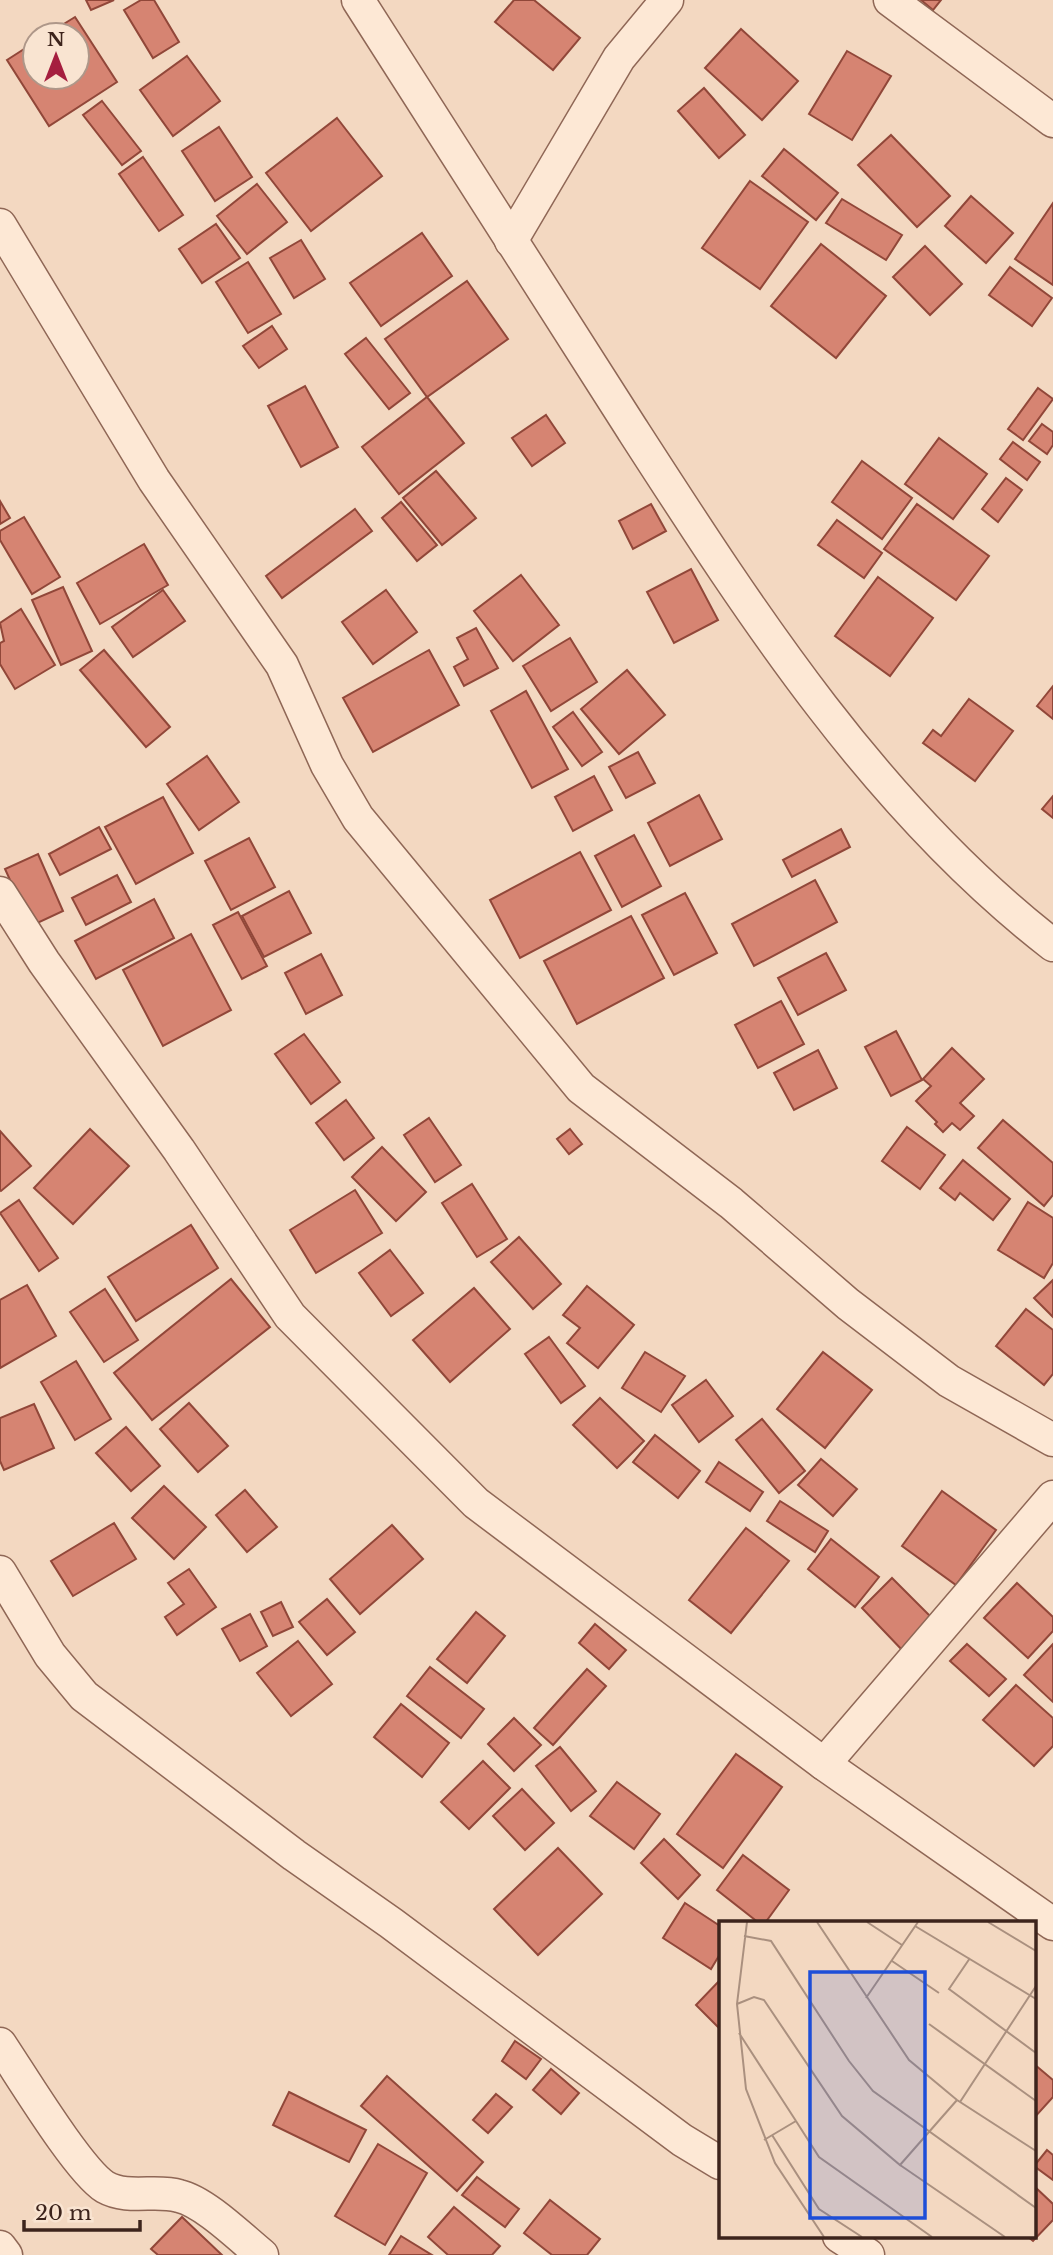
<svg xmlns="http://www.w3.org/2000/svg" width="1053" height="2255" viewBox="0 0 1053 2255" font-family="'Libre Baskerville',serif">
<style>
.building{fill:#d68472;stroke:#914739;stroke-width:2}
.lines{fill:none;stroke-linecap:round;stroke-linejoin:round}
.minor-casing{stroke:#8f6756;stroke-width:35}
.minor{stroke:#fde8d5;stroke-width:32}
.inset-road{fill:none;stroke:#aa907f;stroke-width:2}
.view{fill:#1d4ed8;fill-opacity:0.15;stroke:#1d4ed8;stroke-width:3.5}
.inset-edge{fill:none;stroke:#3d241c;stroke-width:3.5}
</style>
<rect width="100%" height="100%" fill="#f3d8c1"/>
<g class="building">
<polygon points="86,0 114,0 91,10"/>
<polygon points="141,0 154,0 179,42 153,58 124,10"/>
<polygon points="514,0 534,0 580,38 553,70 495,22"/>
<polygon points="921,0 941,0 933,10"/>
<polygon points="75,17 117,82 49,126 7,60 35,42 35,77 77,77 77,35 46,35"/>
<polygon points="741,29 798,81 762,120 705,68"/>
<polygon points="847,51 891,76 852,140 809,114"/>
<polygon points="187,56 220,101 173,136 140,90"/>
<polygon points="704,88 745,135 719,158 678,111"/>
<polygon points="102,101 141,151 122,165 83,115"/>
<polygon points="337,118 382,176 311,231 266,173"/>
<polygon points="219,127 252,177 215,201 182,151"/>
<polygon points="891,135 950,196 917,227 858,165"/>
<polygon points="784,149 838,193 816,220 762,176"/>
<polygon points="143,157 183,215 159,231 119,174"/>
<polygon points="750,181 808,222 760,289 702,248"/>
<polygon points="257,184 287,222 247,254 217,216"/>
<polygon points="971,196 1013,233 986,263 945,226"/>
<polygon points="842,199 902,235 886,260 826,223"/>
<polygon points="1053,203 1053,285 1015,259"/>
<polygon points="216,224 240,258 202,283 179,249"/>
<polygon points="422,233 452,276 381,326 350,283"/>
<polygon points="301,240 325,279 294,298 270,258"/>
<polygon points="821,244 886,296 836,358 771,306"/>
<polygon points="925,246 962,284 930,315 893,277"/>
<polygon points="248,262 281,314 248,333 216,282"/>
<polygon points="1010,267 1052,298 1032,326 989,295"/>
<polygon points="467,281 508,339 427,397 385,339"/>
<polygon points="272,326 287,349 259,368 243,346"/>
<polygon points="366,338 410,393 389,409 345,354"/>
<polygon points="305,386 338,447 301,467 268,406"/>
<polygon points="1038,388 1053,399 1023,440 1008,429"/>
<polygon points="427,397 464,443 399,494 362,447"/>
<polygon points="546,415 565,443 532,466 512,438"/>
<polygon points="1042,424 1053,432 1053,445 1047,454 1029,441"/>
<polygon points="939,438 987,474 953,519 905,484"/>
<polygon points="1013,442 1040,462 1027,480 1000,459"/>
<polygon points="862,461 912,498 882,539 832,502"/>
<polygon points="436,471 476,518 442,545 403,498"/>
<polygon points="1006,478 1022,490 998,522 982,509"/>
<polygon points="0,501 10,518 0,524"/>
<polygon points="401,502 437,545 417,561 382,518"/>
<polygon points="651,504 666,531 633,549 619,521"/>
<polygon points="917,504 989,556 956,600 884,549"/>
<polygon points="355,509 372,531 282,598 266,576"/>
<polygon points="24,517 60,577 32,594 0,540 0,531"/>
<polygon points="837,520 882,553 864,578 818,545"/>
<polygon points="144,544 168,585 100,624 77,583"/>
<polygon points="691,569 718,620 674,643 647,592"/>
<polygon points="521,575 559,625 513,661 474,611"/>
<polygon points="878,577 933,618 890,676 835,636"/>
<polygon points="63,587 92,651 61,665 32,600"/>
<polygon points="163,590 185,621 133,657 112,627"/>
<polygon points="386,590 417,632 373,664 342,622"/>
<polygon points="21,609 55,665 15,689 0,664 0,643 4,641 0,623"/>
<polygon points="476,628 498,668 464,686 454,667 468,659 457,638"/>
<polygon points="570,638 597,682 551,711 523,666"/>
<polygon points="104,650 170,727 146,747 80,670"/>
<polygon points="429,650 459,705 373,752 343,698"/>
<polygon points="627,670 665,715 619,754 581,709"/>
<polygon points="1053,686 1053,719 1037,706"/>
<polygon points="526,691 568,769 532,788 491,711"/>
<polygon points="969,699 1013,731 975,781 923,743 933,730 941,736"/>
<polygon points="573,712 602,752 582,766 553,727"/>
<polygon points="638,752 655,783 626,798 609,767"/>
<polygon points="207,756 239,802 199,830 167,784"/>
<polygon points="594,776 612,810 573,831 555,797"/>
<polygon points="699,795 722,839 670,866 648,823"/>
<polygon points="1053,796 1053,818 1042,809"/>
<polygon points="163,797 193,853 136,884 105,827"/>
<polygon points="99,827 111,849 60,875 49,854"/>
<polygon points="841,829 850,847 792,877 783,860"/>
<polygon points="634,835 661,886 622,907 595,856"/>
<polygon points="249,838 275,887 231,910 205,861"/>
<polygon points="580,852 611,910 520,958 490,900"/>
<polygon points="38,854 63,911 31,926 5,869"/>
<polygon points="117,875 131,902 86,925 72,898"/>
<polygon points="815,880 837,922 754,966 732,924"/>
<polygon points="289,891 311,933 264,957 242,916"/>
<polygon points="685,893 717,953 674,975 642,915"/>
<polygon points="154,899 174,938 96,979 75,941"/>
<polygon points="238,912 267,966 242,979 213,925"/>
<polygon points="631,916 664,978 577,1024 544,961"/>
<polygon points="191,934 231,1010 163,1046 123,970"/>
<polygon points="826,953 846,990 798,1015 778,978"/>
<polygon points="321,954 342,995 306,1014 285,973"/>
<polygon points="781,1001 804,1044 758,1068 735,1025"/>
<polygon points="896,1031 922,1080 891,1096 865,1047"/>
<polygon points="304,1034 340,1082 311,1104 275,1054"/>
<polygon points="952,1048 984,1079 960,1103 974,1116 960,1130 952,1123 943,1132 935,1124 937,1122 916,1101 931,1086 923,1079"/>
<polygon points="818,1050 837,1088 794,1110 774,1073"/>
<polygon points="346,1100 374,1138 344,1160 316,1123"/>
<polygon points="429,1118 461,1165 435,1182 404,1135"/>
<polygon points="1003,1120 1053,1163 1053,1195 1044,1206 978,1148"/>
<polygon points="907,1127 945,1155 920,1189 882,1161"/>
<polygon points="90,1129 129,1166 73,1224 34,1188"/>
<polygon points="570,1129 582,1144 569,1154 557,1139"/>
<polygon points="0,1131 31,1166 1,1191 0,1190"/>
<polygon points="382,1147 426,1192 396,1221 352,1177"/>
<polygon points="963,1160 1010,1199 993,1220 960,1193 955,1200 940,1188"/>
<polygon points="472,1184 507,1239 477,1257 442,1203"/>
<polygon points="355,1190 382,1233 316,1273 290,1230"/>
<polygon points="19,1200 58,1258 39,1271 0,1213"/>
<polygon points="1028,1202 1053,1218 1053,1263 1044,1278 998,1250"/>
<polygon points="191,1225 218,1268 136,1321 108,1277"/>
<polygon points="519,1237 561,1284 533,1309 491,1262"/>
<polygon points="390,1250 423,1293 391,1316 359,1273"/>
<polygon points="231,1279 270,1327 152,1420 114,1373"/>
<polygon points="1053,1280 1053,1317 1034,1298"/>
<polygon points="27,1285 56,1336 0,1368 0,1300"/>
<polygon points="587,1286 634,1325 598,1368 567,1343 580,1328 563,1315"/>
<polygon points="474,1288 510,1329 450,1382 413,1340"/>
<polygon points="105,1289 138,1340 104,1362 70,1312"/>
<polygon points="1026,1309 1053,1330 1053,1374 1044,1385 996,1346"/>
<polygon points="549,1337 585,1386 561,1403 525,1354"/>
<polygon points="645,1352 685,1376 661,1412 622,1388"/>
<polygon points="823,1352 872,1390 825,1448 777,1409"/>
<polygon points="76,1361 111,1419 75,1440 41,1382"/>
<polygon points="706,1380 733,1416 699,1442 672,1405"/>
<polygon points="600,1398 644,1441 617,1468 573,1425"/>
<polygon points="189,1403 228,1446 198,1472 160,1429"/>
<polygon points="34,1404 54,1448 4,1470 0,1461 0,1418"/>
<polygon points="762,1419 805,1471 779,1493 736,1440"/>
<polygon points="126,1427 160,1466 131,1491 96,1453"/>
<polygon points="655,1435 700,1471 678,1498 633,1462"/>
<polygon points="821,1459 857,1489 833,1516 798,1485"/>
<polygon points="719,1462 763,1492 750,1511 706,1482"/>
<polygon points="164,1486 206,1527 174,1559 132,1518"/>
<polygon points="245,1490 277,1527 247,1552 216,1515"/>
<polygon points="942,1491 996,1530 956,1585 902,1546"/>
<polygon points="780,1501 828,1531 815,1552 767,1521"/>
<polygon points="114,1523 136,1559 73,1596 51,1561"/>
<polygon points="392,1525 423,1559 360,1614 330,1579"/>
<polygon points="746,1528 789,1561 731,1633 689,1600"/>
<polygon points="831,1539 879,1577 855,1607 808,1569"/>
<polygon points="189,1569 216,1607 177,1635 165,1617 184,1604 168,1583"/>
<polygon points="892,1578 935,1621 904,1652 862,1608"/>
<polygon points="1017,1583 1053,1617 1053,1631 1028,1658 984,1618"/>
<polygon points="327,1599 355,1632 327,1655 299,1622"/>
<polygon points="281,1602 293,1627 273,1636 261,1612"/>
<polygon points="476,1612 505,1636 467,1683 437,1659"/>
<polygon points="250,1614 267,1646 240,1661 222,1629"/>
<polygon points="595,1624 626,1650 609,1669 579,1643"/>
<polygon points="298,1641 332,1684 291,1716 257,1673"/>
<polygon points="967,1644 1006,1679 989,1696 950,1661"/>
<polygon points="1053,1644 1053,1702 1024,1675"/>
<polygon points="430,1667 484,1709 461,1738 407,1696"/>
<polygon points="587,1669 606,1686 553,1745 534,1728"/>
<polygon points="1016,1685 1053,1718 1053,1746 1034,1766 983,1720"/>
<polygon points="401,1704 449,1743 422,1777 374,1737"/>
<polygon points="514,1718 541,1745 514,1771 488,1744"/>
<polygon points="560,1747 596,1791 571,1811 536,1766"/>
<polygon points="736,1754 782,1787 723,1868 677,1834"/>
<polygon points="483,1761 510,1788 469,1829 441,1802"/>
<polygon points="617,1782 660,1814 634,1849 590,1816"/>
<polygon points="522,1789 554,1823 525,1850 493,1816"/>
<polygon points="664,1839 700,1875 678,1899 641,1863"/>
<polygon points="558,1848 602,1894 538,1955 494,1909"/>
<polygon points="743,1855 789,1890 765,1923 759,1923 717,1890"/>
<polygon points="685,1903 720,1926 720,1954 711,1969 663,1938"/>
<polygon points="720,1980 720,2029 696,2005"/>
<polygon points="515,2041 541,2059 526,2079 502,2061"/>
<polygon points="1034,2064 1053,2080 1053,2097 1034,2118"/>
<polygon points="551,2069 579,2093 561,2114 533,2090"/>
<polygon points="387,2076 483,2162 457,2191 361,2106"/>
<polygon points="289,2092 366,2130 349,2162 273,2125"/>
<polygon points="496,2094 512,2107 488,2133 473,2120"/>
<polygon points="378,2144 427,2173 385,2245 335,2216"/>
<polygon points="1047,2150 1053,2155 1053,2180 1034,2166"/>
<polygon points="477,2177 519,2209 505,2227 462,2195"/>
<polygon points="1034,2186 1053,2204 1053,2220 1033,2241 1027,2236 1034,2236"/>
<polygon points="550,2200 600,2239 587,2255 552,2255 524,2233"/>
<polygon points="454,2207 500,2246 492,2255 448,2255 428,2237"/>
<polygon points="182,2217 222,2255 158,2255 151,2249"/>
<polygon points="401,2236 432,2255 389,2255"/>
</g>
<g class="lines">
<g class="minor-casing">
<g id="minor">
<path d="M358,0c91,143 182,286 274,429 120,186 244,379 421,516"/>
<polyline points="890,0 1053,121"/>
<polyline points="0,225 154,480 282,665 327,765 358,818 581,1088 731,1203 848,1304 949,1381 1053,1440"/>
<polyline points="511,241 619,58 667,0"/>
<polyline points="0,893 44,962 179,1150 290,1316 476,1503 824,1764 1053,1497"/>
<polyline points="0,1572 50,1655 84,1696 294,1855 391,1923 682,2140 720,2163"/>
<polyline points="824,1764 1053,1924"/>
<path d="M0,2044c21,31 78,126 105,143 23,13 51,2 74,9 26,6 62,42 83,59"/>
<polyline points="839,2236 868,2255"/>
<polyline points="0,2247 6,2255"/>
</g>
</g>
<use href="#minor" class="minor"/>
</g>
<g transform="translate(719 1921)">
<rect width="317" height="317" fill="#f3d8c1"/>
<path class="inset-road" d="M28,1l-10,82 9,85 29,74 49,74M98,1l92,138 48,40 79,51M148,1l35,23M269,1l48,29M196,5l121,73M25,15l27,5 78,120 24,30 163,117M251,37l-21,31 87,64M173,40l47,32M147,77l52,-76M18,83l17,-7 10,3 78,116 58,49 57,-65M210,103l107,77M20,112l57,88M241,181l76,-116M53,214l47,74 43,28M45,219l32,-19 23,36 113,80M181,244l105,72"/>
<path class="view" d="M91,51h115v246h-115z"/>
<rect width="317" height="317" class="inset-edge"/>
</g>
<g transform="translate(56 56)"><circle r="33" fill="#f9e4d1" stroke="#ae9789" stroke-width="2"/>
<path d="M0-5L12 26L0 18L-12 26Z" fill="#a51e3f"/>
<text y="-10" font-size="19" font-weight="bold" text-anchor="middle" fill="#3d241c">N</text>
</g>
<path d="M24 2220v10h116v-10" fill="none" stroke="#3d241c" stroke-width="3.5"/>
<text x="35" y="2220" font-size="21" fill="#3d241c" stroke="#f9e4d1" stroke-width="5" paint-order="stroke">20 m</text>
</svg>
